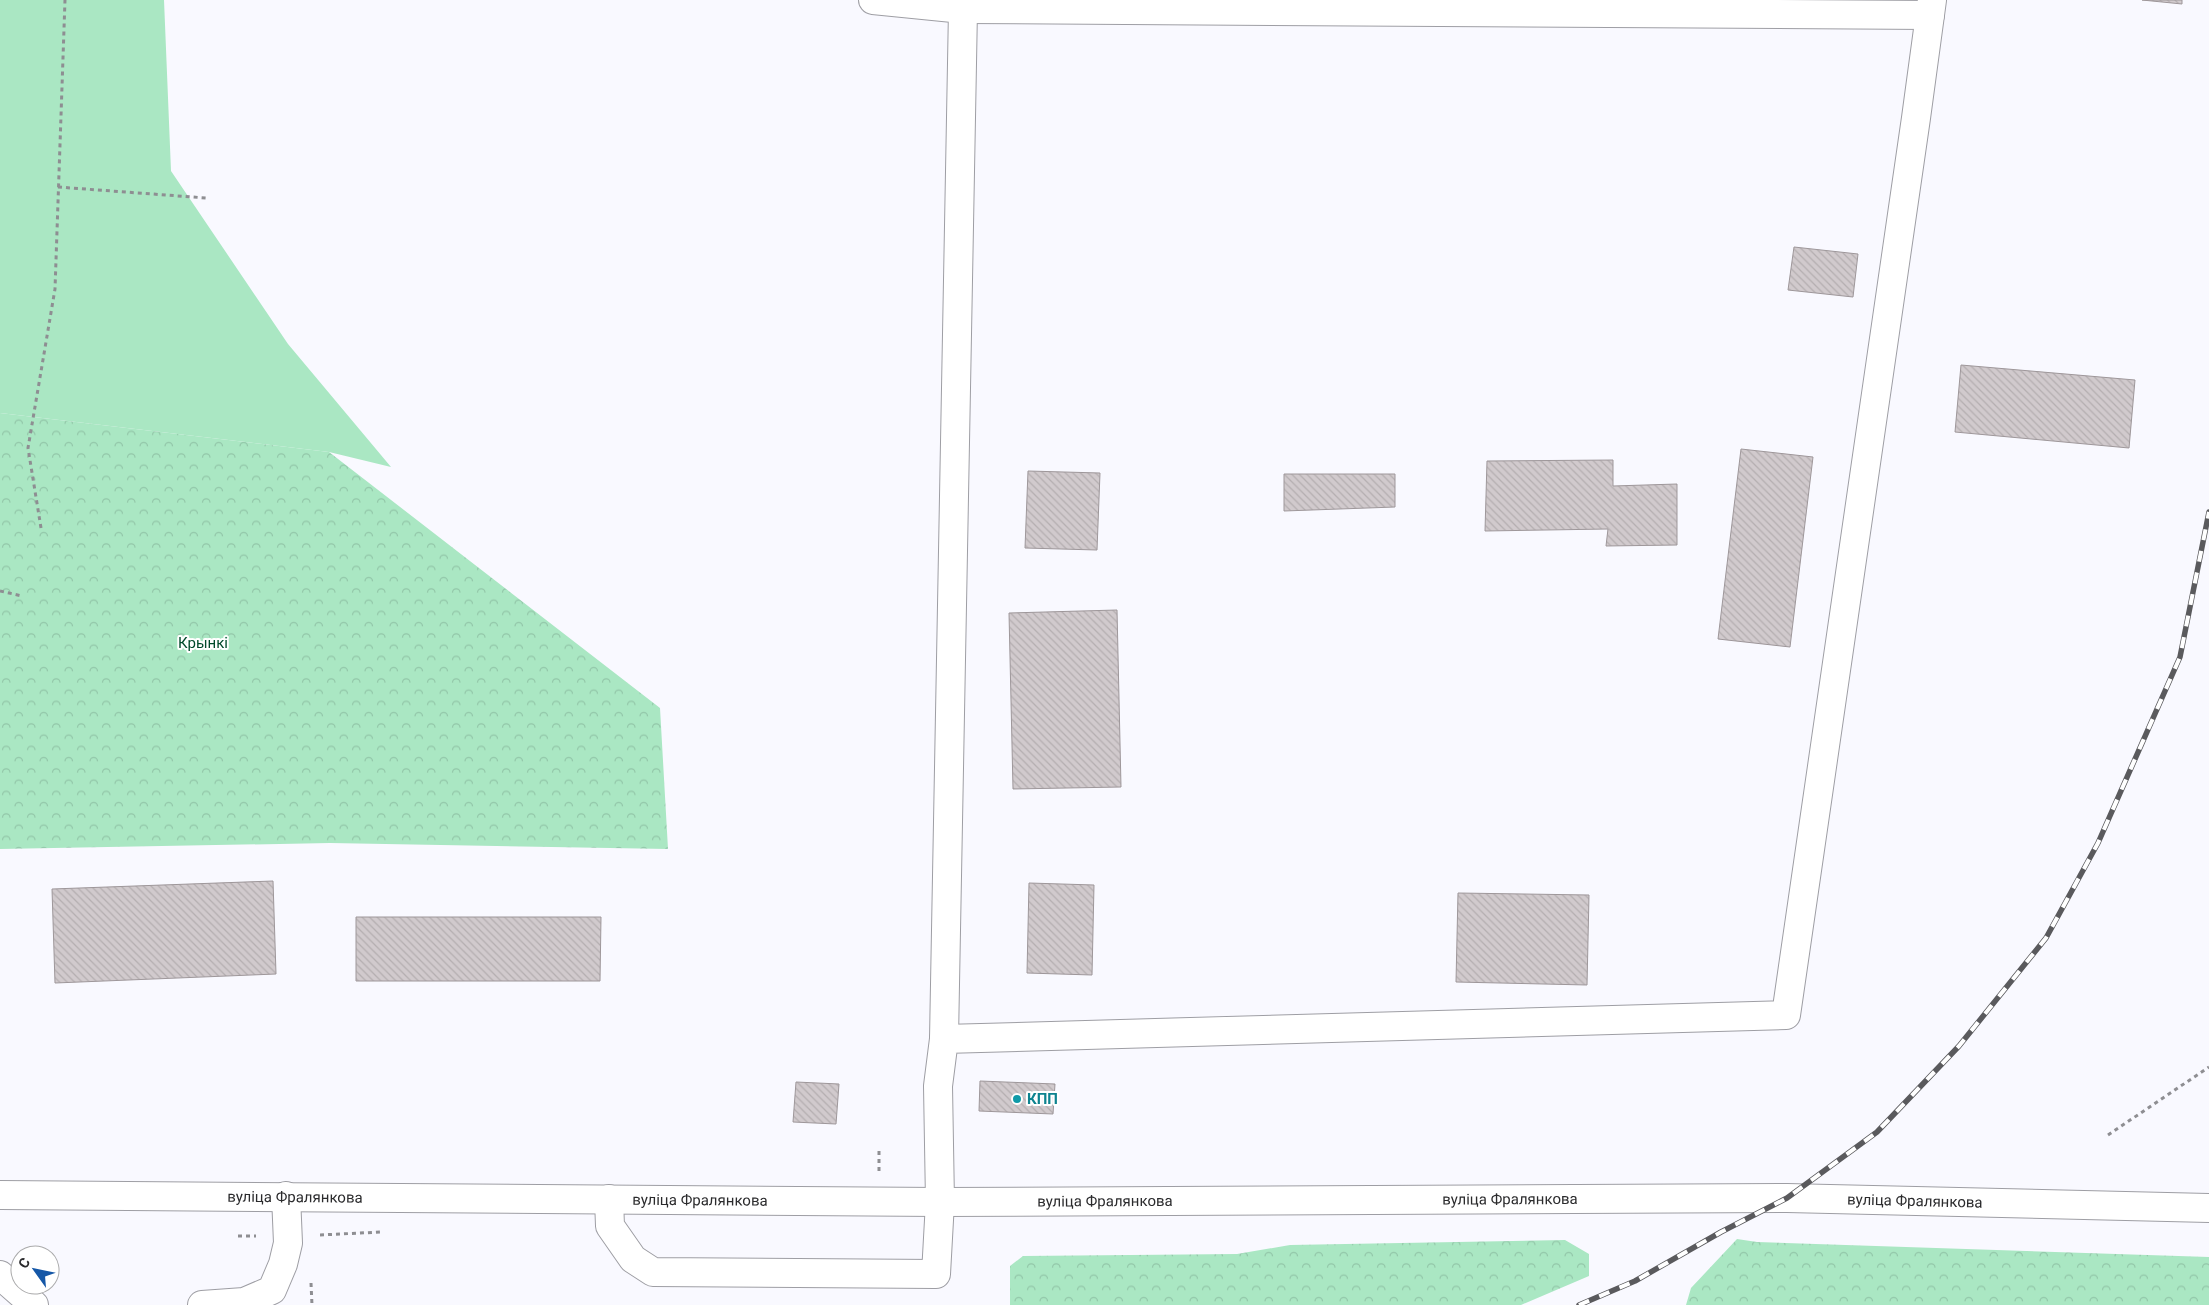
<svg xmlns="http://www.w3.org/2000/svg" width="2209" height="1305" viewBox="0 0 2209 1305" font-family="Roboto,sans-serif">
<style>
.grass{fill:#aae7c3}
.forest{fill:url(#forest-crowns)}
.building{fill:url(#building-back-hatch);stroke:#9e979a}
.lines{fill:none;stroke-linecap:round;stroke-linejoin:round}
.minor-casing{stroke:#9e9ea4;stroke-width:30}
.path{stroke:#8e8e92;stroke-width:3;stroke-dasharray:4 4;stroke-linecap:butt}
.minor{stroke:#fff;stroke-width:28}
.rail-casing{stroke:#5a5a5d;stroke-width:5.5}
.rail{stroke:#fff;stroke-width:4;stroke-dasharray:11;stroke-linecap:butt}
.culture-dot{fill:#0f9aa8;stroke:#fff;stroke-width:2}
.labels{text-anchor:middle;stroke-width:4;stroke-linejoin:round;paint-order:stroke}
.park-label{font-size:15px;fill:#00492a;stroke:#fff}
.culture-label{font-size:15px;font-weight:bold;fill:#0d838f;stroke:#fff;text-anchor:start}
.street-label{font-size:15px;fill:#2b2b2d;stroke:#fff}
</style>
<defs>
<pattern id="forest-crowns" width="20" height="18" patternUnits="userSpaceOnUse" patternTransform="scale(1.25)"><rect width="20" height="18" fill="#aae7c3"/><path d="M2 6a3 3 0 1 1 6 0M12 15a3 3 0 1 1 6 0" fill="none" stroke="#92c6a8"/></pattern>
<pattern id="building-back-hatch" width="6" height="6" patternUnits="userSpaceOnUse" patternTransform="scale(1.25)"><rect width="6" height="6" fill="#d1cacd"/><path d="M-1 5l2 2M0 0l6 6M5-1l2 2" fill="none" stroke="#b4aeb0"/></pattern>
</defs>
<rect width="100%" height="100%" fill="#f9f9ff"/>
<polygon class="grass" points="0,0 164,0 171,171 288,344 391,467 329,452 0,413"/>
<g class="forest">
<polygon points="0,413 329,452 660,708 668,849 330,843 0,849"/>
<polygon points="1737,1239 1757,1242 2209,1257 2209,1305 1686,1305 1691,1288"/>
<polygon points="1565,1240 1589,1254 1589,1276 1521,1305 1010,1305 1010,1266 1023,1256 1237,1254 1290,1245"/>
</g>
<g class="building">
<polygon points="2142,0 2182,0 2182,4"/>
<polygon points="1794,247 1858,254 1853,297 1788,290"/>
<polygon points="1961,365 2135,380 2129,448 1955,432"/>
<polygon points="1741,449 1813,457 1790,647 1718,639"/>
<polygon points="1613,460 1613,486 1677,484 1677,545 1606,546 1608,529 1485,531 1487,461"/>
<polygon points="1028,471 1100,473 1097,550 1025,548"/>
<polygon points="1284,474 1395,474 1395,507 1284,511"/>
<polygon points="1117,610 1121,787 1013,789 1009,613"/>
<polygon points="273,881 276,974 55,983 52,889"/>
<polygon points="1029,883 1094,885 1092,975 1027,973"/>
<polygon points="1458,893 1589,895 1587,985 1456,982"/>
<polygon points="356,917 601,917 600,981 356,981"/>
<polygon points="980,1081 1055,1084 1053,1114 979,1111"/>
<polygon points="796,1082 839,1084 836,1124 793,1122"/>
</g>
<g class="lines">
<g class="minor-casing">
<g id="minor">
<polyline points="873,0 963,9 944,1039"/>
<polyline points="963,9 1930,15"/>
<path id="s1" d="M0,1195l940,7 847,-4 422,10"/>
<polyline points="609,1199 610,1226 633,1259 653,1272 936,1274 940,1202 938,1086 944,1039 1786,1015 1916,118 1932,0"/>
<polyline points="0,1275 34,1305"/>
<polyline points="202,1305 244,1302 272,1290 283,1264 288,1243 286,1196"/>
</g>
</g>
<g class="path">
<polyline points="58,187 206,198"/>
<polyline points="41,528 28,448 55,289 65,0"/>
<polyline points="0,591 22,596"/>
<polyline points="2108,1135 2209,1067"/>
<polyline points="879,1171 879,1149"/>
<polyline points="320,1235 381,1232"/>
<polyline points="238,1236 256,1236"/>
<polyline points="311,1283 312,1305"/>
</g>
<use href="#minor" class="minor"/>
<g class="rail-casing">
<polyline id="rail" points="1579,1305 1635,1281 1721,1232 1787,1198 1877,1132 1959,1046 2046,938 2098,843 2180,657 2209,512"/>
</g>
<use href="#rail" class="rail"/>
</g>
<circle class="culture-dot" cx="1017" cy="1099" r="5"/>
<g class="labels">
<g class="park-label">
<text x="203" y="648">Крынкі</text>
</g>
<g class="culture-label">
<text x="1027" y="1104">КПП</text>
</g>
<g class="street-label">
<text dy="5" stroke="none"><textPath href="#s1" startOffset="295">вуліца Фралянкова</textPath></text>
<text dy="5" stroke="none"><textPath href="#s1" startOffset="1510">вуліца Фралянкова</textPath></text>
<text dy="5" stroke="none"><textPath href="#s1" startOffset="700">вуліца Фралянкова</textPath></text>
<text dy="5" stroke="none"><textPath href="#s1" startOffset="1105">вуліца Фралянкова</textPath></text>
<text dy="5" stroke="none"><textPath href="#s1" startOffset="1915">вуліца Фралянкова</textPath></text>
</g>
</g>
<g transform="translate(35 1270) rotate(303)"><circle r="24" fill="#ffffff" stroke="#aaaaab"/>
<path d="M0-4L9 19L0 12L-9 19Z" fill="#1557a7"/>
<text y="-8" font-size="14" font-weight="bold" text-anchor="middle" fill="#2b2b2d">С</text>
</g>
</svg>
